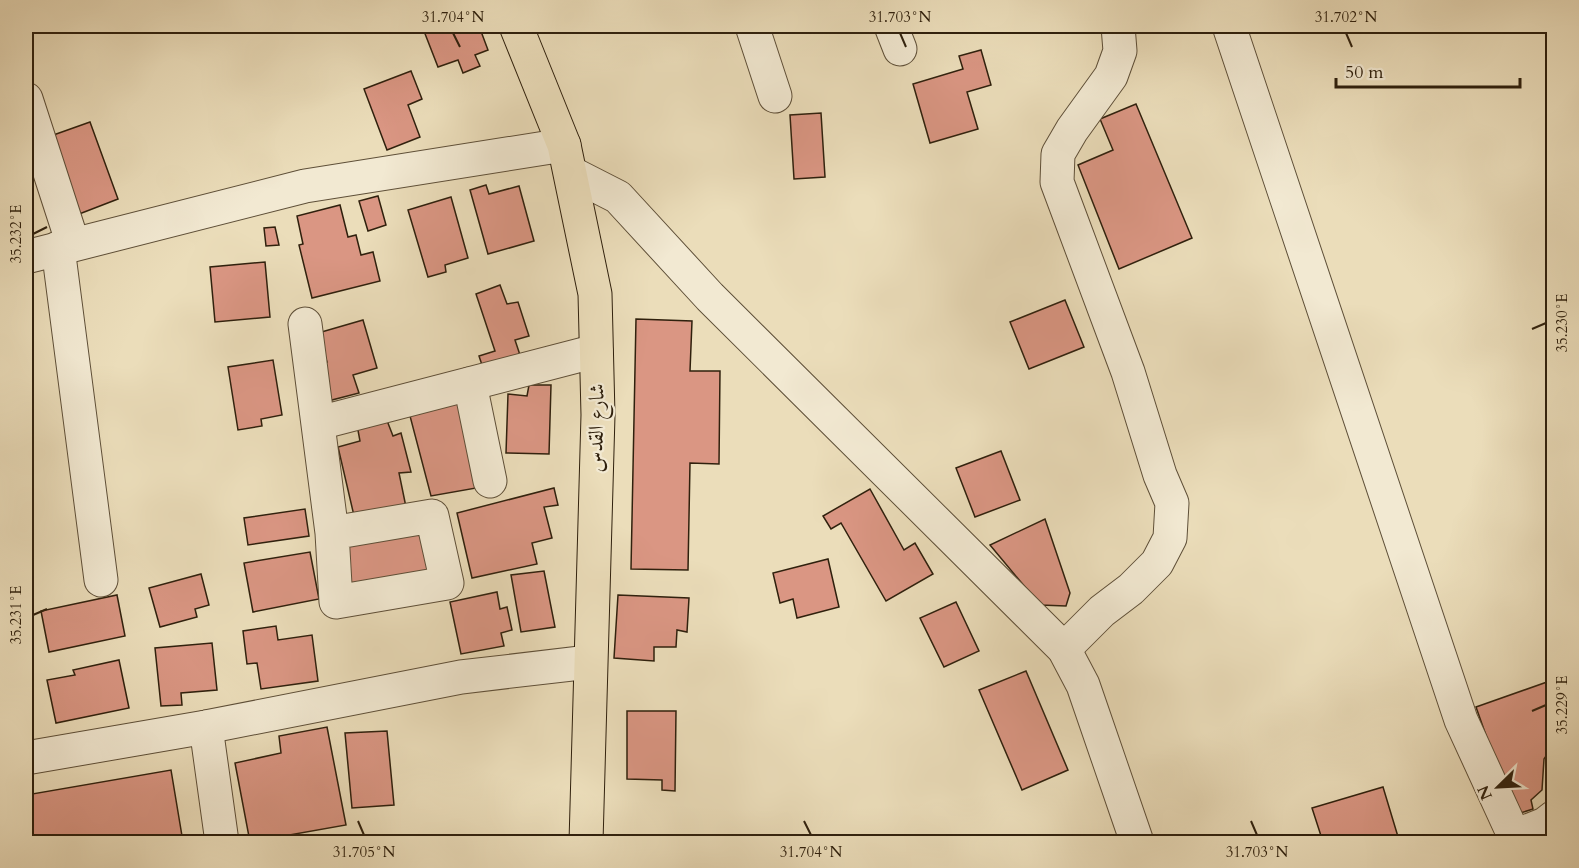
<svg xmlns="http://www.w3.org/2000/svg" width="1579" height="868" viewBox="0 0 1579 868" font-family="Cardo,Amiri,serif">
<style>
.building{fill:#da9683;stroke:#2f200d;stroke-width:1.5}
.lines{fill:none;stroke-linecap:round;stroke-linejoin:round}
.minor-casing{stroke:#5e4f38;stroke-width:35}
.major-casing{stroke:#2f200d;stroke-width:35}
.minor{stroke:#f2e9d2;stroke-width:33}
.major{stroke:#ebddba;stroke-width:33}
.ticks{fill:none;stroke:#2f200d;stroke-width:2}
.labels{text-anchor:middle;stroke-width:4.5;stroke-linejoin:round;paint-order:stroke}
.street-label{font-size:21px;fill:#2f200d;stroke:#f2e9d2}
.neatline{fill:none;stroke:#2f200d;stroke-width:2}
.ticks-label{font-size:15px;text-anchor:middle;fill:#2f200d}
</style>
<rect width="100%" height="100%" fill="#ebddba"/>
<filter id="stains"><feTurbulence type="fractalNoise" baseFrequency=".00333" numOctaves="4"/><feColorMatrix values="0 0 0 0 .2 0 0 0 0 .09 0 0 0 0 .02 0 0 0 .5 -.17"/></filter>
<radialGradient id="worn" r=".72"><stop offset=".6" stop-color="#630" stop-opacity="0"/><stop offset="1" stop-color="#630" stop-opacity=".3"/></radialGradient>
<g class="building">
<polygon points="422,26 479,26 488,50 475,55 480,66 463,73 458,60 438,67"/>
<polygon points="981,50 991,85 967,92 978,129 930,143 913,84 963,69 959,56"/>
<polygon points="411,71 422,99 408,105 420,137 387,150 364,89"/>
<polygon points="1136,104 1192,238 1119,269 1078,165 1113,150 1100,119"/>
<polygon points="821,113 825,177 794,179 790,115"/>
<polygon points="90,122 118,199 74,216 45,138"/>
<polygon points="486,185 489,194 519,186 534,241 488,254 470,190"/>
<polygon points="378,196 386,225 368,231 359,201"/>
<polygon points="451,197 468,258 445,265 446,272 428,277 408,210"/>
<polygon points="340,205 348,237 356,235 361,255 373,252 380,281 312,298 299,245 303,244 297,216"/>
<polygon points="275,227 279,245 266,246 264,228"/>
<polygon points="265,262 270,317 215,322 210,267"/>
<polygon points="500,285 507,304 518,302 529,336 515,340 522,361 485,374 479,356 495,351 476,294"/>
<polygon points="1065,300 1084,347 1029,369 1010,322"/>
<polygon points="636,319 692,321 690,371 720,371 719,464 690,463 688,570 631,569"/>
<polygon points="363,320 377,368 353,375 359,393 328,401 319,366 327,362 318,333"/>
<polygon points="273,360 282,415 261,419 262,426 238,430 228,367"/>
<polygon points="529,385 551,385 549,454 506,453 508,394 527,396"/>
<polygon points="452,399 462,405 482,487 431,496 410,416"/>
<polygon points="386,418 393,436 401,433 411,472 399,473 406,507 355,520 338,447 360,441 357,425"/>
<polygon points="1001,451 1020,500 975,517 956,468"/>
<polygon points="554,488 558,505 544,507 552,538 532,543 537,564 472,578 457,513"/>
<polygon points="870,489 904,550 915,543 933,574 886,601 841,523 831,529 823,516"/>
<polygon points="305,509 309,536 248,545 244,518"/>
<polygon points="1045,519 1070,593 1066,606 1040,605 990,545"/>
<polygon points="429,530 440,577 350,588 345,543"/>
<polygon points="310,552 319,599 253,612 244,563"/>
<polygon points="828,559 839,607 797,618 793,599 780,603 773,573"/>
<polygon points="544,571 555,627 521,632 511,575"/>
<polygon points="201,574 209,605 195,609 197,617 160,627 149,588"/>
<polygon points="497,592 500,609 507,607 512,630 501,633 504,646 461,654 450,602"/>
<polygon points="117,595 125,636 49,652 41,611"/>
<polygon points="618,595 689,598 687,632 677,630 676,647 654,647 654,661 614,658"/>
<polygon points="956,602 979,651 944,667 920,618"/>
<polygon points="276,626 278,640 312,635 318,681 261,689 257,663 247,664 243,631"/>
<polygon points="212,643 217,690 181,693 182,705 161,706 155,648"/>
<polygon points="119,660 129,708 56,723 47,680 75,675 73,670"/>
<polygon points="1026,671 1068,770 1022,790 979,690"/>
<polygon points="1547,682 1554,699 1554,725 1547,727 1553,746 1544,759 1542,790 1531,800 1533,809 1514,815 1476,707"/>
<polygon points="627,711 676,711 675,791 662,790 662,780 627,779"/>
<polygon points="327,727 346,825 250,842 235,763 281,753 279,736"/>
<polygon points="387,731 394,805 352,808 345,733"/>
<polygon points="171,770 183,842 30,842 26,795"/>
<polygon points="1383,787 1399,840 1392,842 1323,842 1312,808"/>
<polygon points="539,837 539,842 482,842 482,838"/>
</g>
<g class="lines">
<g class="minor-casing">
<g id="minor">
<polyline points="752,26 775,96"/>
<polyline points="891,26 900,49"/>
<polyline points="1229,26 1461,720 1511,829 1520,834 1545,824 1554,817"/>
<polyline points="26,99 73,244"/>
<polyline points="571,173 618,197 710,297 1064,649 1083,685 1137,842"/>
<polyline points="58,248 101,580"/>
<polyline points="26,257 305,186 564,145"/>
<polyline points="305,324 332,533 336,602 447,583 432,516 332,533"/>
<polyline points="470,384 490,481"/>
<polyline points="319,423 596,351"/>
<polyline points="1064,649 1102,611 1131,589 1157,563 1170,538 1172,503 1160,475 1128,372 1057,182 1058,154 1072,130 1111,76 1120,51 1118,26"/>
<polyline points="206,727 222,842"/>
<polyline points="26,758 206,727 461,677 589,662"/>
</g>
</g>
<g class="major-casing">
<polyline id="major" points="516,26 564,145 595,294 598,415 586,842"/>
</g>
<use href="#minor" class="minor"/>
<use href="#major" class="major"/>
</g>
<path class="ticks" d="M453,33l7,14M900,33l6,14M1346,33l6,14M33,234l14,-7M1532,329l14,-6M33,615l14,-6M1532,711l14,-6M358,821l6,14M804,821l7,14M1251,821l6,14"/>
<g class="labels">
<g class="street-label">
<text transform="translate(596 428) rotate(-89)" y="7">شارع القدس</text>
</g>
</g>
<rect width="1579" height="868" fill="none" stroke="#ebddba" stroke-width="66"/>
<g transform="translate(1498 787) rotate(246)" stroke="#f2e9d2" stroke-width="4.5" paint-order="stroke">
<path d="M0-4.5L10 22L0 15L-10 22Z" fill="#2f200d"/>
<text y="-9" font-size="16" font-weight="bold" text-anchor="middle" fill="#2f200d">N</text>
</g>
<path d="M1336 78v9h184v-9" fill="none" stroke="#2f200d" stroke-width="3"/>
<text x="1345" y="78" font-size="18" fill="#2f200d" stroke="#f2e9d2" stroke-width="4.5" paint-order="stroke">50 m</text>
<rect x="33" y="33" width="1513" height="802" class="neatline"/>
<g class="ticks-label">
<text x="453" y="22">31.704°N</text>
<text x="900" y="22">31.703°N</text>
<text x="1346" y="22">31.702°N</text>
<text transform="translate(16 234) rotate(-90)" y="5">35.232°E</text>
<text transform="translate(1562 323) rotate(-90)" y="5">35.230°E</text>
<text transform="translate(16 615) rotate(-90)" y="5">35.231°E</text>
<text transform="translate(1562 705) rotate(-90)" y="5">35.229°E</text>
<text x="364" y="857">31.705°N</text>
<text x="811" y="857">31.704°N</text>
<text x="1257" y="857">31.703°N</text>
</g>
<rect width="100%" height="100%" filter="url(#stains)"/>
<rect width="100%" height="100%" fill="url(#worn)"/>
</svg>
